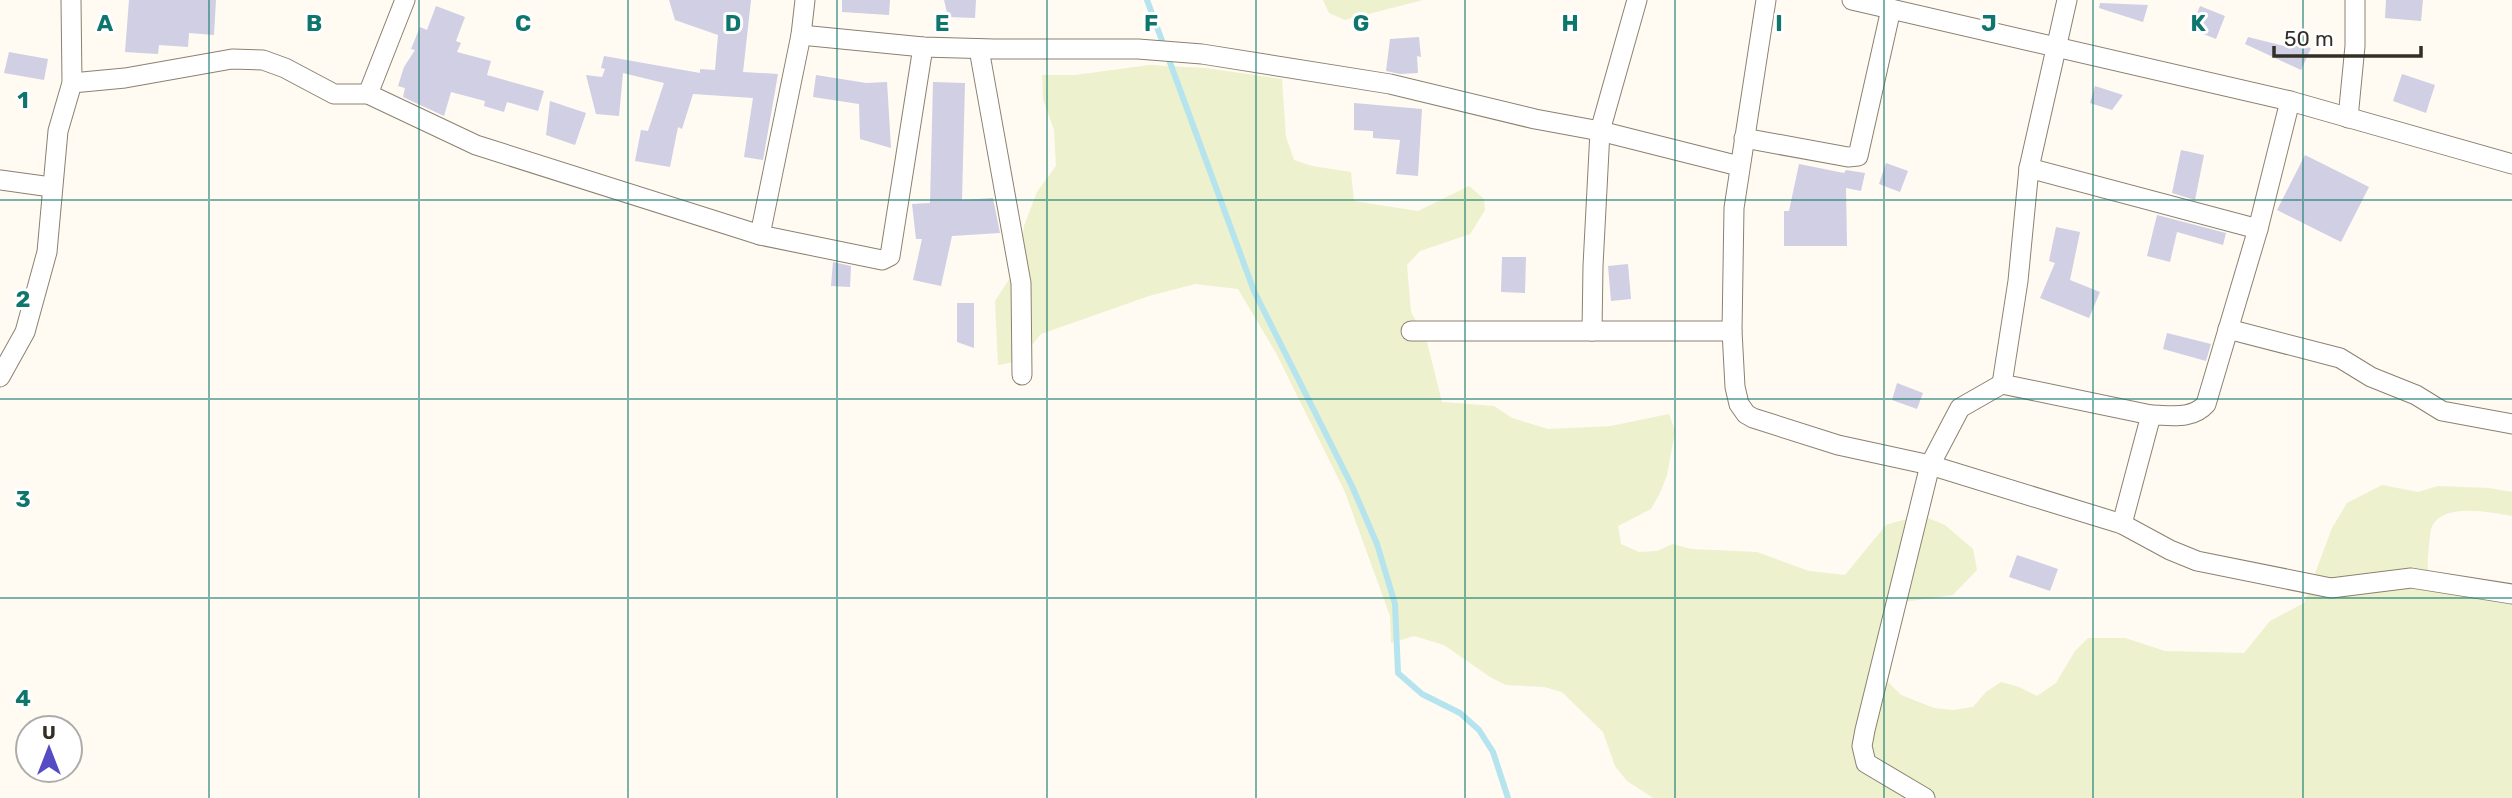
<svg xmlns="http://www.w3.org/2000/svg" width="2512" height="798" viewBox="0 0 2512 798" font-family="Rubik,sans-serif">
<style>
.green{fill:#edf1cd}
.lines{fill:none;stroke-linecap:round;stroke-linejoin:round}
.stream{stroke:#b5e4ee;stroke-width:6}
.building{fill:#d0cfe4}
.minor-casing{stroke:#8c8170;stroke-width:21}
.minor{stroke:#fff;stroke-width:19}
.grid{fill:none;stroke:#0f766e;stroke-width:2;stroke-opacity:0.55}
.grid-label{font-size:23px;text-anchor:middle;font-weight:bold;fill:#0f766e;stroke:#fff;stroke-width:6;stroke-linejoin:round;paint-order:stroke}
</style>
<rect width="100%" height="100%" fill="#fffaf2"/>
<g class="green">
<polygon points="1323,0 1423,0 1345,20 1329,13"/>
<path d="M1150,65l55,3 77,11 4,58 8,23 18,6 39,6 3,29 64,10 51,-25 15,13 1,11 -15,24 -50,17 -13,14 4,47 15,26 16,64 52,4 18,12 36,11 63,-3 58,-12 6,17 -8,44 -7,18 -9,16 -33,17 3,18 18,8 18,-1 16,-7 18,5 66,3 52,19 36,4 41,-50 24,-7h18l17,7 28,24 4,21 -24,25 -49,7 -16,80 13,13 33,13 19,2 20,-3 13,-15 15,-10 18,5 18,9 19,-13 19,-32 13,-13h37l40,13 79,2 26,-32 34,-18 28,-75 15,-25 35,-18 36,7 20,-6 51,2 23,4v24c-20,-3 -71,-15 -81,13 -1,4 -1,11 -2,16 -2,23 -3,26 6,47l77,12v194h-859l-26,-17 -12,-15 -12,-34 -41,-40 -18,-5 -38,-2 -16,-8 -46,-32 -30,-9 -23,7 -1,-27 -45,-124 -69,-139 -38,-64 -43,-5 -46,12 -108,38 -22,27 -21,4 -3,-64 24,-37 5,-38 13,-34 19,-26 -2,-36 -11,-31 -1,-24h33z"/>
</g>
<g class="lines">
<polyline class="stream" points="1147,0 1254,291 1352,486 1377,544 1395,604 1398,673 1422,694 1460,713 1479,730 1493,752 1508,798"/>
</g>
<g class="building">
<polygon points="129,0 216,0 214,35 189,33 188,47 159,45 158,54 125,52"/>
<polygon points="669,0 751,0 743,72 778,74 763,160 744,157 753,98 693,94 682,129 678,127 670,167 635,161 641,130 648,131 664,83 623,73 619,116 596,114 586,75 602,77 605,69 601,68 604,56 700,73 700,69 715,70 718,35 675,20"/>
<polygon points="842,0 890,0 889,15 842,12"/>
<polygon points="944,0 976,0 975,18 948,17"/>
<polygon points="2386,0 2423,0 2421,21 2385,18"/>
<polygon points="2100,3 2148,5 2143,22 2099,8"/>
<polygon points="436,6 465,17 456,41 461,43 457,52 491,61 487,75 544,91 538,111 507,102 504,112 484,106 485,101 451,92 444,116 403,97 405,88 398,86 404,67 415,50 411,49 420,27 427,30"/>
<polygon points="2200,6 2225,16 2216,39 2191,29"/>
<polygon points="1419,37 1421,57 1417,56 1418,73 1400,74 1386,71 1390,39"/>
<polygon points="2248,37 2288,47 2290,44 2311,48 2301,70 2245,44"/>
<polygon points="9,52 48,59 44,80 4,73"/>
<polygon points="2402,74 2435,85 2426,113 2393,101"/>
<polygon points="816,75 866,83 887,82 891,148 860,139 859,104 813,97"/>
<polygon points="933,82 965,83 962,200 993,198 1000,233 952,236 941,286 913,280 922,239 916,239 912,204 930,203"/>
<polygon points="2095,86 2123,95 2112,110 2090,103"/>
<polygon points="550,101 586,113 575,145 546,135"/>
<polygon points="1354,103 1422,109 1418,176 1396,174 1400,140 1373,138 1373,131 1354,130"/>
<polygon points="2181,150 2204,155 2195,200 2172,193"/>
<polygon points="2305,155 2369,187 2341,242 2277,210"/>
<polygon points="1886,163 1908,171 1900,192 1879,184"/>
<polygon points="1799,164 1844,173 1846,170 1865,173 1861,191 1846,188 1847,246 1784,246 1784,211 1789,211"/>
<polygon points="2157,215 2226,233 2223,245 2177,232 2170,262 2147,256"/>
<polygon points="2056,227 2080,232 2070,280 2100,292 2089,318 2040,298 2055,263 2049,261"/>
<polygon points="1502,257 1526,257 1525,293 1501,292"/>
<polygon points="833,262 851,266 850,287 831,286"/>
<polygon points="1628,264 1631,299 1611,301 1608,266"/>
<polygon points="957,303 974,303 974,348 957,342"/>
<polygon points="2167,333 2211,344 2206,361 2163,349"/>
<polygon points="1897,383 1923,393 1917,409 1892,400"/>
<polygon points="2017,555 2058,569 2050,591 2009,577"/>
</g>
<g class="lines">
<g class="minor-casing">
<g id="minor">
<polyline points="1766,0 1734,208 1732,331 1735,387 1739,404 1746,414 1753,418 1838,445 1930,465 2122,524 2170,550 2197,561 2331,588 2411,578 2512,594"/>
<polyline points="1852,0 2290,101 2512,164"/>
<polyline points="2067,0 2029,168 2018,281 2002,384 2151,415 2122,524"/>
<polyline points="801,35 923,47 994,49 1138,49 1202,54 1390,84 1535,119 1600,131 1739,166"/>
<polyline points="979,49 1021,283 1022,375"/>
<polyline points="72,83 125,78 232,59 263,60 285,68 334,94 368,94 476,145 760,235 801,35 805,0"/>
<polyline points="368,94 405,0"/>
<polyline points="2348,118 2355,46 2355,0"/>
<polyline points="1744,138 1848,157 1858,156 1891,9"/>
<polyline points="2029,168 2258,229"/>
<polyline points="0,180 51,187"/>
<polyline points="760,235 882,260 890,256 923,47"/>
<polyline points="2228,329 2340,358 2371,377 2416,395 2442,411 2512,424"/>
<polyline points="1411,331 1732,331"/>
<polyline points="1592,331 1593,266 1600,131 1637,0"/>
<polyline points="0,377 25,332 47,252 58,131 72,83 71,0"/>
<path d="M2151,415c19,0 41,5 55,-11l52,-175 32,-128"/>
<polyline points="1925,798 1866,763 1862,746 1865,730 1930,465 1960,408 2002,384"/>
</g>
</g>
<use href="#minor" class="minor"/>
</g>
<path class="grid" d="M209,0v798M419,0v798M628,0v798M837,0v798M1047,0v798M1256,0v798M1465,0v798M1675,0v798M1884,0v798M2093,0v798M2303,0v798M0,200h2512M0,399h2512M0,598h2512"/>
<g class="grid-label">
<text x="105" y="31">A</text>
<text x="314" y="31">B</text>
<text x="523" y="31">C</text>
<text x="733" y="31">D</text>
<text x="942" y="31">E</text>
<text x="1151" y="31">F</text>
<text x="1361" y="31">G</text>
<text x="1570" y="31">H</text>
<text x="1779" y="31">I</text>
<text x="1989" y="31">J</text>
<text x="2198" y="31">K</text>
<text x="23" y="108">1</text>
<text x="23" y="307">2</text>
<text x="23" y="507">3</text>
<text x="23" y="706">4</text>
</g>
<g transform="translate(49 749)"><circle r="33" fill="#ffffff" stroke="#adaca9" stroke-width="2"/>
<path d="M0-5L12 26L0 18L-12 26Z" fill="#554bc2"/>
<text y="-10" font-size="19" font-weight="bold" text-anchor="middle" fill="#332f27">U</text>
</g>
<path d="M2274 46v10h147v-10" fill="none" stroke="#332f27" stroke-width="3.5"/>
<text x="2284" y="46" font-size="21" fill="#332f27" stroke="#ffffff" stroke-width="5" paint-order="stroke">50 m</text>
</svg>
